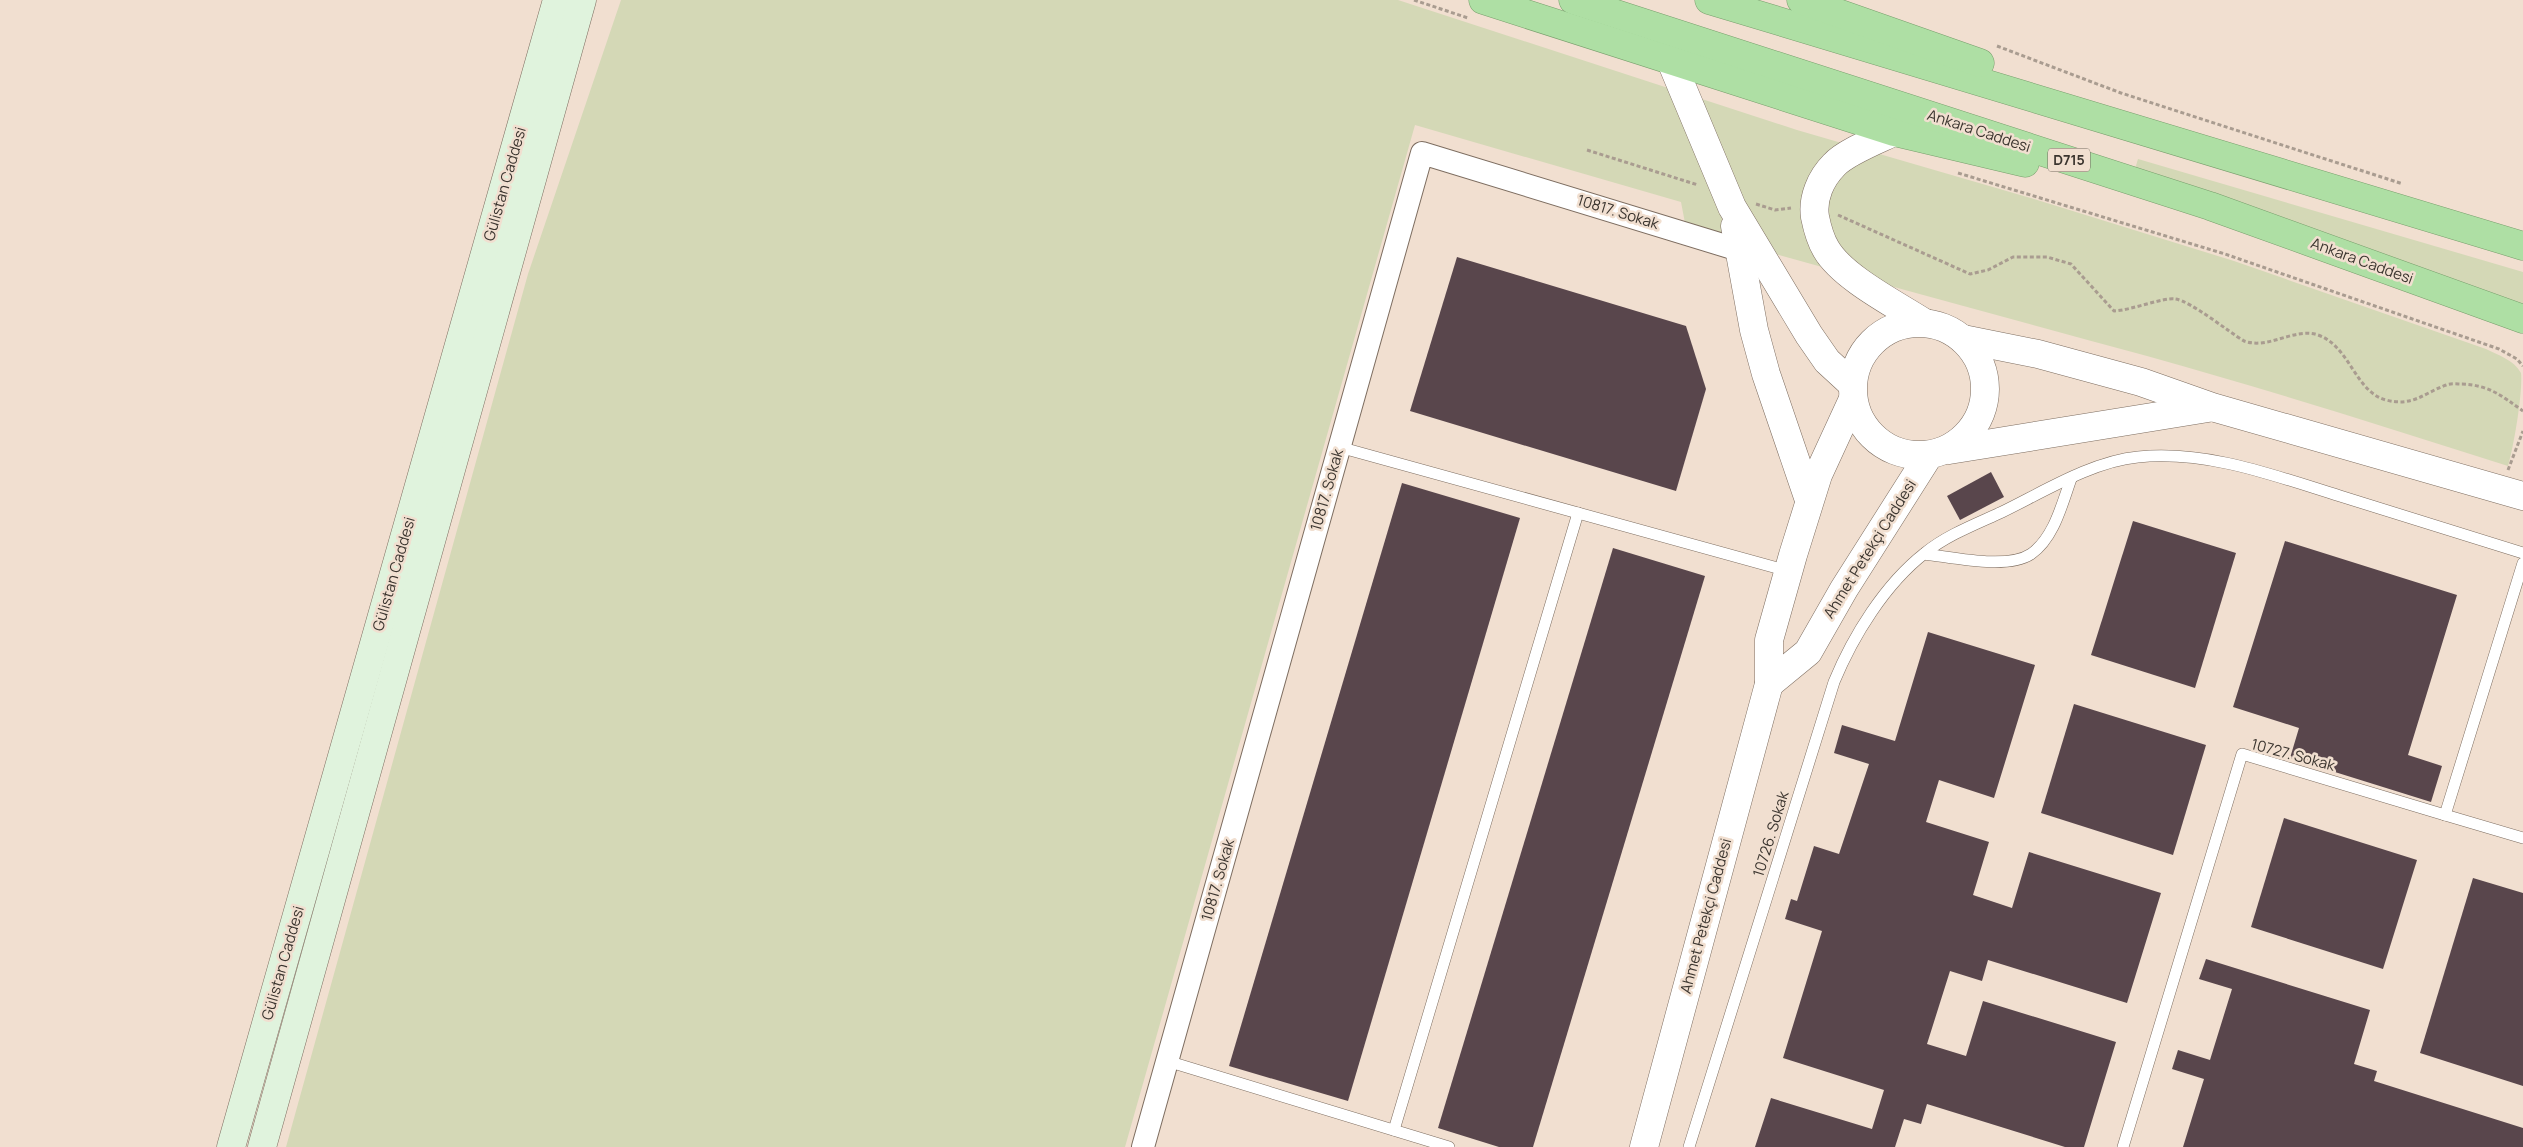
<svg xmlns="http://www.w3.org/2000/svg" width="2523" height="1147" viewBox="0 0 2523 1147" font-family="Manrope,sans-serif">
<style>
.green{fill:#d4d8b6}
.building{fill:#59464c}
.lines{fill:none;stroke-linecap:round;stroke-linejoin:round}
.service-casing{stroke:#7d6d60;stroke-width:12}
.minor-casing{stroke:#7d6d60;stroke-width:24}
.tertiary-casing{stroke:#7d6d60;stroke-width:29}
.secondary-casing{stroke:#7d6d60;stroke-width:29}
.trunk-casing{stroke:#789e6c;stroke-width:29}
.path{stroke:#a99c90;stroke-width:3;stroke-dasharray:4 2.5;stroke-linecap:butt}
.service{stroke:#fff;stroke-width:11}
.minor{stroke:#fff;stroke-width:22}
.tertiary{stroke:#fff;stroke-width:28}
.secondary{stroke:#e0f3dd;stroke-width:28}
.trunk{stroke:#aedfa4;stroke-width:28}
.labels{text-anchor:middle;stroke-width:5;stroke-linejoin:round;paint-order:stroke}
.shield{fill:#f1dfd0;stroke:#72685f;stroke-width:1}
.shield-label{font-size:14px;font-weight:bold;fill:#3b352f}
.street-label{font-size:15px;fill:#3b352f;stroke:#f1dfd0}
</style>
<rect width="100%" height="100%" fill="#f1dfd0"/>
<g class="green">
<path d="M621,0h777l399,130 237,69 200,62 252,88c12,6 28,11 35,24 2,18 -7,73 -13,93 -119,-38 -239,-76 -361,-110 -150,-41 -300,-81 -449,-124l-13,-9 -4,-21 -266,-77 -290,1022h-839l242,-873z"/>
<polygon points="2138,159 2523,272 2523,313 2131,182"/>
</g>
<g class="building">
<polygon points="1457,257 1686,326 1706,389 1676,491 1410,411"/>
<polygon points="1991,472 2004,497 1960,520 1947,496"/>
<polygon points="1402,483 1520,518 1348,1101 1229,1066"/>
<polygon points="2133,521 2236,553 2195,688 2091,655"/>
<polygon points="2285,541 2457,595 2408,755 2442,766 2431,802 2290,758 2299,728 2233,707"/>
<polygon points="1613,548 1705,576 1533,1147 1499,1147 1438,1128"/>
<polygon points="1928,632 2035,665 1994,798 1939,780 1926,822 1989,842 1973,895 2012,908 2029,852 2161,893 2127,1003 1988,960 1982,981 1950,971 1927,1044 1966,1056 1983,1001 2116,1042 2084,1147 2065,1147 1927,1104 1921,1124 1904,1119 1895,1147 1755,1147 1771,1098 1872,1129 1884,1090 1783,1058 1822,931 1785,919 1791,899 1797,901 1814,846 1839,854 1869,764 1834,753 1842,725 1895,741"/>
<polygon points="2074,704 2206,745 2173,855 2041,813"/>
<polygon points="2284,818 2417,860 2383,969 2251,927"/>
<polygon points="2473,878 2523,893 2523,1086 2420,1053"/>
<polygon points="2206,959 2370,1010 2354,1064 2377,1071 2374,1081 2523,1128 2523,1147 2183,1147 2204,1079 2172,1069 2178,1050 2210,1060 2232,989 2199,979"/>
</g>
<g class="lines">
<g class="service-casing">
<g id="service">
<polyline points="1339,447 1788,571"/>
<path d="M1924,554c28,3 83,16 107,0 23,-16 31,-50 40,-75"/>
<polyline points="2445,815 2523,838"/>
<polyline points="1167,1061 1449,1147"/>
<polyline points="1394,1130 1578,513"/>
<path d="M1689,1147l145,-465c19,-46 51,-98 91,-129 22,-18 51,-29 77,-41 41,-20 91,-51 136,-55 70,-7 137,19 202,39 61,19 122,38 183,57"/>
<polyline points="2123,1147 2242,754 2445,815 2523,563"/>
</g>
</g>
<g class="minor-casing">
<polyline id="minor" points="1143,1147 1422,153 1739,250"/>
</g>
<g class="tertiary-casing">
<g id="tertiary">
<polyline points="1671,61 1732,207 1809,335 1827,361 1852,384"/>
<path d="M1894,132c-17,8 -48,20 -60,33 -13,13 -22,33 -19,52 2,10 5,22 11,32 16,28 69,55 97,73"/>
<polyline points="1735,226 1754,330 1766,374 1809,500"/>
<circle cx="1919" cy="389" r="66"/>
<polyline points="1963,339 2038,354 2141,382 2212,407 2523,496"/>
<polyline points="1949,450 2208,408"/>
<polyline points="1769,684 1808,652 1844,589 1929,455"/>
<polyline points="1644,1147 1769,684 1769,640 1793,555 1818,475 1853,399"/>
</g>
</g>
<g class="secondary-casing">
<g id="secondary">
<polyline points="231,1147 557,0"/>
<polyline points="262,1147 582,0"/>
</g>
</g>
<g class="trunk-casing">
<g id="trunk">
<polyline points="1483,0 1894,132 2025,163"/>
<polyline points="1573,0 2210,206 2523,319"/>
<polyline points="1709,0 2523,246"/>
<polyline points="1801,0 1980,63"/>
</g>
</g>
<g class="path">
<polyline points="1414,0 1468,18"/>
<polyline points="1997,46 2121,93 2403,184"/>
<polyline points="1587,150 1698,185"/>
<polyline points="1958,173 2225,254 2499,349 2517,359 2523,366"/>
<polyline points="1756,204 1775,210 1791,208"/>
<path d="M1838,215l132,59 18,-4 25,-13h34l24,7 43,47c18,-1 50,-14 61,-12 14,1 54,33 69,42 25,9 50,-14 74,-6 32,11 37,57 68,65 27,7 38,-7 60,-15 5,-2 11,-1 16,-1 27,1 40,12 61,27"/>
<polyline points="2508,470 2523,431"/>
</g>
<use href="#service" class="service"/>
<use href="#minor" class="minor"/>
<use href="#tertiary" class="tertiary"/>
<use href="#secondary" class="secondary"/>
<use href="#trunk" class="trunk"/>
</g>
<g class="labels">
<rect class="shield" x="2048" y="148.5" width="42" height="23" rx="4"/>
<g class="shield-label">
<text x="2069" y="165">D715</text>
</g>
<g class="street-label">
<text transform="translate(1979 131) rotate(18)" y="5">Ankara Caddesi</text>
<text transform="translate(505 184) rotate(-74)" y="5">Gülistan Caddesi</text>
<text transform="translate(1618 212) rotate(17)" y="5">10817. Sokak</text>
<text transform="translate(2362 261) rotate(20)" y="5">Ankara Caddesi</text>
<text transform="translate(1327 490) rotate(-74)" y="5">10817. Sokak</text>
<text transform="translate(1870 549) rotate(-58)" y="5">Ahmet Petekçi Caddesi</text>
<text transform="translate(394 574) rotate(-74)" y="5">Gülistan Caddesi</text>
<text transform="translate(2293 755) rotate(15)" y="5">10727. Sokak</text>
<text transform="translate(1771 834) rotate(-73)" y="5">10726. Sokak</text>
<text transform="translate(1218 880) rotate(-74)" y="5">10817. Sokak</text>
<text transform="translate(1706 916) rotate(-75)" y="5">Ahmet Petekçi Caddesi</text>
<text transform="translate(283 963) rotate(-74)" y="5">Gülistan Caddesi</text>
</g>
</g>
</svg>
